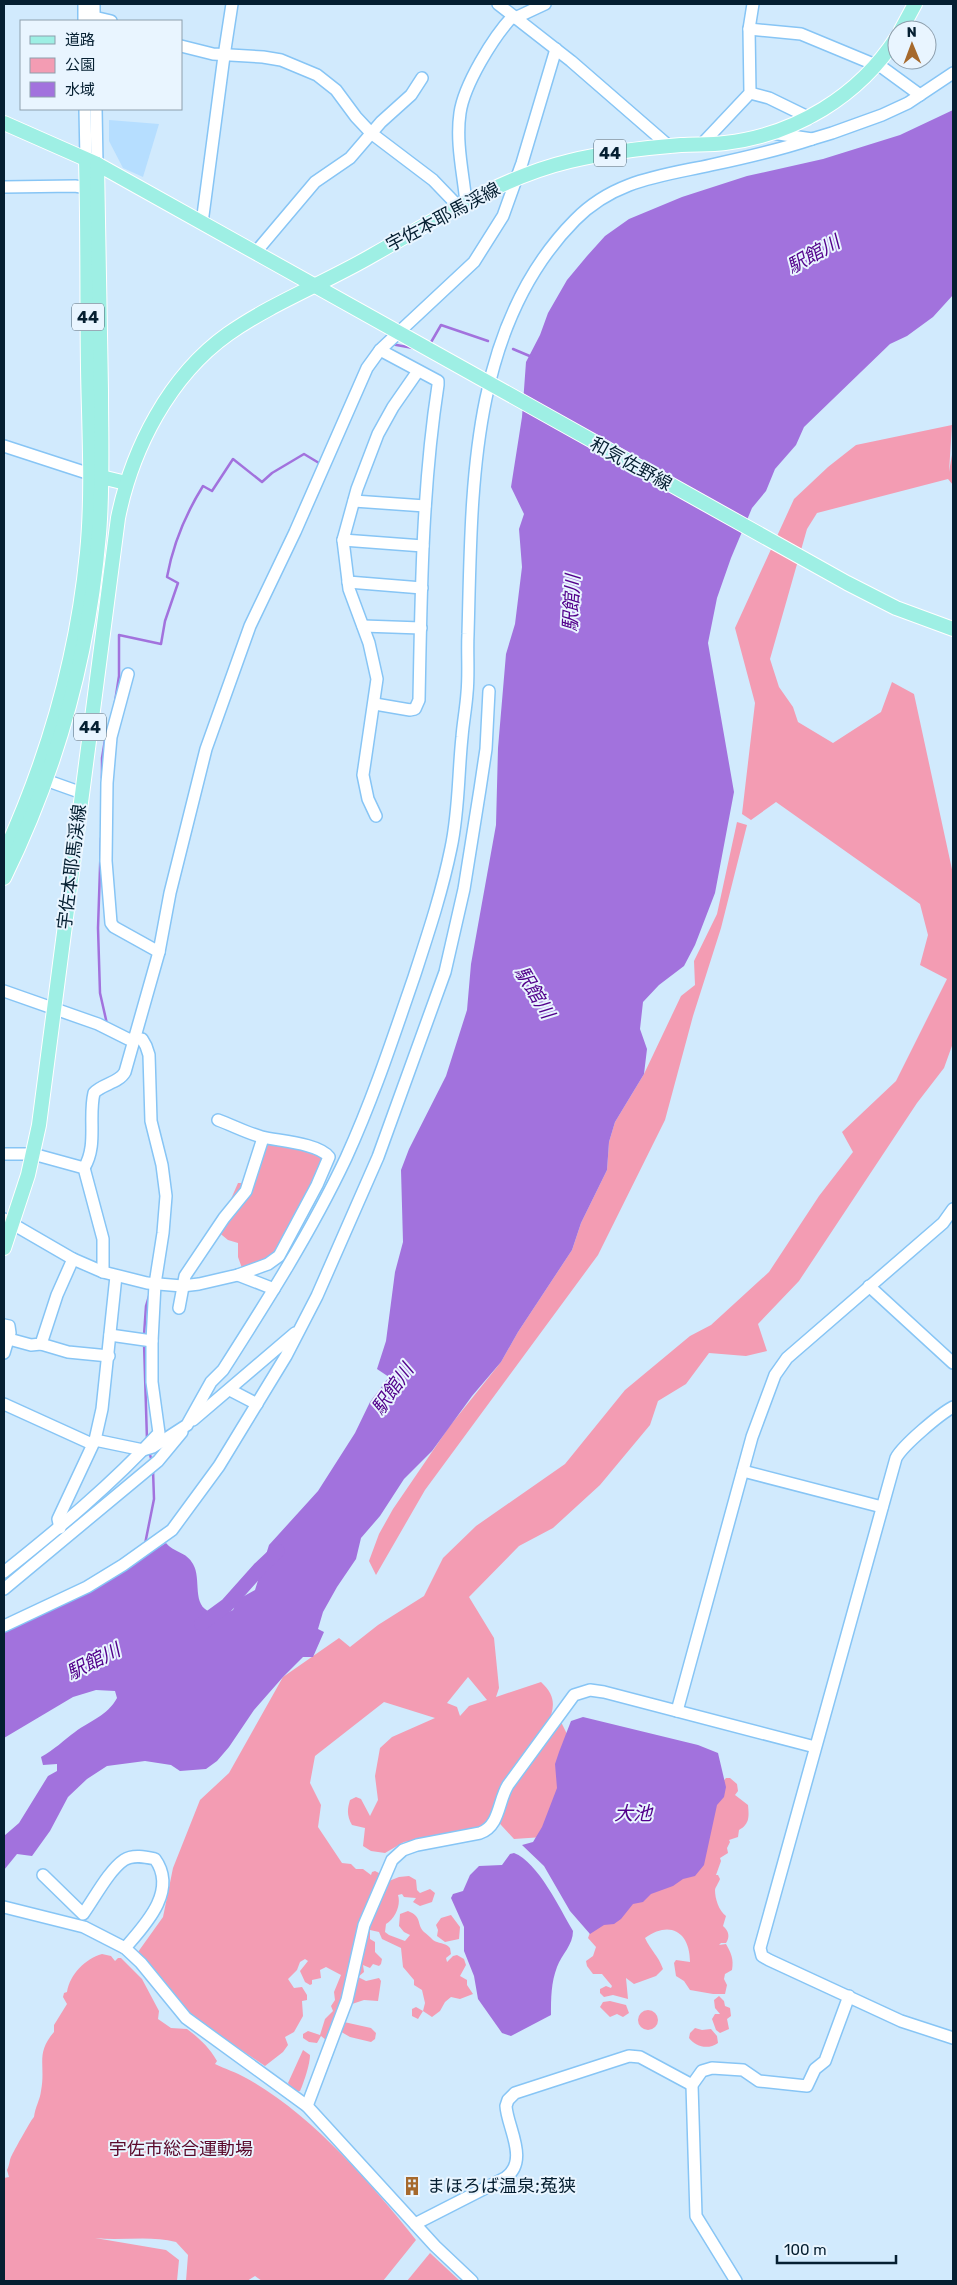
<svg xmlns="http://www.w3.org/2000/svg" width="957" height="2285" viewBox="0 0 957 2285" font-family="Rubik,'Noto Sans JP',sans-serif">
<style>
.built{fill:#b6deff}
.green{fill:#f39cb3;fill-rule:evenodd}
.water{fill:#a272dd}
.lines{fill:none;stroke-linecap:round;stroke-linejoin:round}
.stream{stroke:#a272dd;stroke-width:2.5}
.river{stroke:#a272dd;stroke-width:14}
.minor-casing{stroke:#87c5f5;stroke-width:14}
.major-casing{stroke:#fff;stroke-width:16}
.minor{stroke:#fff;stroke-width:11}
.major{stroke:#9eefe4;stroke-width:14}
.labels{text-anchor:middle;stroke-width:4;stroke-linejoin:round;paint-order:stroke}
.shield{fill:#e9f5ff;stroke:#495f6f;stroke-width:1}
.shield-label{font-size:16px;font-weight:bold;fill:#051f31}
.street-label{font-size:18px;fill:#051f31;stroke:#e9f5ff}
.park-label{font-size:18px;fill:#5a092b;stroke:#e9f5ff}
.poi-label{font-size:18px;fill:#051f31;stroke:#e9f5ff;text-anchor:start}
.water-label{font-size:19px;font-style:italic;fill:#52008b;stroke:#e9f5ff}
</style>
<rect width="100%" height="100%" fill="#d1eafd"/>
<polygon class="built" points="109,120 159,124 143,177 123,168 109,141"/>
<g class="green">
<path d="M952,425l-3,47 4,-23v36l-5,-6 -131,34 -10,16 -37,130 9,28 14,20 5,15 35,21 48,-31 11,-30 22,12 39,180v169l-9,25 -27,35 -118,178 -41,43 9,27 -21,5 -37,-3 -23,31 -28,17 -8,24 -50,60 -47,43 -34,18 -50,51 25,41 5,50 -3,9 45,-15c15,14 14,24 7,42l13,-2 9,18 -1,14 -26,83 -29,2 -23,-25 -1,8 -9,7 -77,13 -19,11 -14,-2 -8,-5 2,-18 -13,-3c-5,-9 -5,-15 -2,-25l6,-3 5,2 9,17 8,-16 -3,-24 5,-28 12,-11 43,-19 -51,-16 -69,54 -5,27 11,22 -3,22 24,36 9,1 5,5h7l8,6 1,-3 3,-1 12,6 -1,1 3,3 10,-4 10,-1 7,4 1,10 3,3 10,-4 5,4 -3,9 -12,4 -7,-4 3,-4 -12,-1 -2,-3 -4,1c3,9 -2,23 -12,29l-1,8 4,3 16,6 5,-6 -6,-3 -5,-6 1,-12 8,-3c15,6 8,13 16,21 3,2 6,5 9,8 5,4 12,2 17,8l1,6 -5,4 1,4 6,-6 4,-1 7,4 2,6 -6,11 7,4v5l6,9 -13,5 -9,-2 -6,5 -5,9 -8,6 -9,-6 -5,8 -6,-3v-7l4,-2 7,4 2,-8 -3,-13 -8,-5v-5l-11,-13 -2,-19 -19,-9 -3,-7 -9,-2v9l5,3v10l7,7 -1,5 -2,2 -6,-2 -3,4 -7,-3 1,7 -6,5 8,4 13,-3 2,3 -3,20 -14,-1 -15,5 -5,17 27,6 5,5 -1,6 -4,3 -21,-5 -12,-7 -12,10 -5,-4 -4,7 -8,-1 -6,-4v-4l5,-3 12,4 5,-16 8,-8 -2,-5 4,-6 -1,-8 7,-17 -15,-8 -6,3 1,8 -9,2v4l-2,1 -5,-3 -5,-11 8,-10 -3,-2 -5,3 -3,8 -9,9 6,9 8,-1 5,8v5l-5,1 1,15 -9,16 -9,5 3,8 -5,7 -18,14 -65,-44 -24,-20 -38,-50 25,-35 10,-49 27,-68 29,-27 54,-96 56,-39 11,9 28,-22 46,-29 19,-38 33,-32 89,-62 60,-74 65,-54 21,-11 58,-53 50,-76 34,-44 -11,-20 54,-51 51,-102 -27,-14 8,-30 -8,-31 -144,-102 -25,18 -9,-6 13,-111 -20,-75 59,-129 34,-32 28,-22zM468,1677l19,23 -18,6 -9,10 -3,-9 -10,-4z"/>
<polygon points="737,822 747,825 721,928 693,1016 665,1120 598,1255 425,1490 376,1575 369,1561 379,1534 393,1509 449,1427 501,1362 518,1332 572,1250 581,1223 607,1170 609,1142 615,1122 644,1074 681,996 695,985 694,961 717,914"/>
<polygon points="264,1142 292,1144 326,1159 277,1256 243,1271 238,1257 238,1243 228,1240 217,1231 238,1183 246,1183"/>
<path d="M726,1778h4l7,6 1,7 -3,4 13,10c1,11 2,19 -9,25l-1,7 -9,3 1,2 -3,6 1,5 -8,5 1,3 -5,14h2l2,4c-1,3 -5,9 -5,11 0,9 4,21 11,26l-3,10c6,5 7,11 3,17h-5l-2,2 7,-1c5,9 8,15 6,26l-7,4 -1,5 3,6 -2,9h-12l-23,-4 -6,-9 -8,-5 -2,-13 2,-3 14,2c0,-30 -20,-42 -45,-24 6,13 13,17 18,31l-7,7 -22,8 -8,-6 2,21 -15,-4 -9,2 -4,-4v-4l6,-3 5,2 1,-2 -10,-12h-9l-6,-8 -1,-5 7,-5 3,-9 -8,-9 3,-8z"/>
<polygon points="451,1915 460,1927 459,1939 445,1942 437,1936 438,1930 436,1925 441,1918"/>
<path d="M102,1954l9,2 4,5 3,-3h3l21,21 17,32 -1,8 13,9 16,1c12,9 22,18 30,32l-2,3c10,5 21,8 31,14 64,35 125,105 170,162l-33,41h-121l-7,-5 -8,5h-61l2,-26 -12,-13c-26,-7 -54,-1 -81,-4l71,12 13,10 -2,21h-173v-103l5,-1 -2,-7c3,-6 2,-10 5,-15 3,-6 20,-37 22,-38 1,-10 6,-17 7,-26 5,-26 -6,-37 13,-59v-7l13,-21 -4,-7 1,-4 3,-1c3,-18 18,-33 35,-38z"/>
<polygon points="719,1996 724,2001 725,2006 730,2008 731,2016 727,2019 729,2029 720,2033 716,2030 712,2019 715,2014 720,2014 715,2008 714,2000"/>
<polygon points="610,2001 626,2005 629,2013 623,2017 617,2014 610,2017 600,2007 603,2002"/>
<circle cx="648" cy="2020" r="10"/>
<path d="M695,2028l7,2 9,-1 6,7 1,7c-10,7 -22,4 -29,-5l1,-5z"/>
<path d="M303,2050l7,5c0,9 -6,27 -10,36l-5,1 -7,-9z"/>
<polygon points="430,2253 460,2281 407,2281"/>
</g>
<g class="water">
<path d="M953,110v185l-20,22 -26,19 -17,8 -86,83 -8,18 -21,24 -9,22 -14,17 -21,50 -14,40 -9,45 26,149 -19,101 -20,52 -11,21 -25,19 -16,17 -3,27 7,20 -3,25 -29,48 -6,20 -2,28 -26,53 -9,27 -54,82 -17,30 -29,34 -40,55 -28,28 -24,37 -19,22 -5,21 -19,28 -14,25 -5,17 6,3 -11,25h-10l-20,20 -29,33 -25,37 -12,14 -11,8 -26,2 -9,-6 -26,-4 -38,5 -20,13 -19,18 -18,34 -18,25 -15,-2 -13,16v-34l15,-13 29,-47 9,-5v-7l-14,1 -2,-8c13,-7 23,-17 34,-25 16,-12 32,-16 42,-34l-2,-7 -19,-1 -23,7 -69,41v-106l77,-36 85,-53c7,9 21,9 27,21 9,15 -2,42 18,48 8,3 14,2 22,-2l4,-10 18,-10 14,-45 49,-54 37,-58 15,-31 19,-25 -12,-8 9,-28 9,-69 8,-30 -2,-72 8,-21 37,-73 21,-66 4,-46 25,-139 2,-77 8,-94 9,-30 7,-57 -3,-38 5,-15 -13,-27 11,-70 4,-55 14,-27 8,-22 19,-33 20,-24 18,-20 24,-17 53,-22 65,-21 76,-17 77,-24z"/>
<polygon points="583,1717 698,1745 718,1753 726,1787 724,1797 717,1805 704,1865 695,1876 683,1879 673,1886 651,1894 643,1902 633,1904 621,1919 614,1924 604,1925 590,1934 570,1911 544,1866 522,1845 533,1842 542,1827 557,1788 555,1764 559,1752 571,1721"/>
<path d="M514,1853c24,9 46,56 59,78 0,14 -11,23 -16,36 -6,16 -6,31 -6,48l-40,21 -9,-3 -24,-34 -4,-23 -10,-25v-24l-13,-29 2,-4 10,-3 7,-16 9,-9 23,-1 8,-11z"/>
</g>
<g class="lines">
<g class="stream">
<polyline points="391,344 413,348"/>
<polyline points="430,344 441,325 488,341"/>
<polyline points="513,349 532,357"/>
<path d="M115,702l4,-26v-41l42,9 4,-23 13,-38 -11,-6c6,-33 18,-62 36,-91l9,5 21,-32 29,23 10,-9 32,-19 15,9 2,-2"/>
<polyline points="102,778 102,758 106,734"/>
<polyline points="101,838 98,928 100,993 107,1024"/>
<polyline points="144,1335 146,1306 149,1296"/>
<polyline points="144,1343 147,1440"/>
<polyline points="149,1451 152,1462"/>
<polyline points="145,1544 154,1499 153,1470"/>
</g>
<polyline class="river" points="201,1624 227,1605 260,1568 278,1551"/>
<g class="minor-casing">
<g id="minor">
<polyline points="84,4 84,21"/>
<polyline points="94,4 94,21"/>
<polyline points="498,4 571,61 670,147"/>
<polyline points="94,17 111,21"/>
<polyline points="515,18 545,4"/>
<polyline points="749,29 801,34 883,68 920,95"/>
<polyline points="181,46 213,54 263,57 281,60 317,75 336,90 356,117 371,133 433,180 458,206"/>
<polyline points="750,93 769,98 810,118"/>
<polyline points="85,109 86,160"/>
<polyline points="96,109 97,164"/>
<polyline points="772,133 812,139 832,133 882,115 908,103 953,73"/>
<polyline points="701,145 750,93 749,29 753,4"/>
<polyline points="4,187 75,186 87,188"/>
<path d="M468,201l-3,-7c-3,-26 -9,-54 -5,-81 4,-28 33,-76 53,-97"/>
<polyline points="202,223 224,56 232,4"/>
<polyline points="255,253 315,182 350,158 381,122 411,95 422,78"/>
<polyline points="4,446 90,474"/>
<polyline points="354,501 425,506"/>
<polyline points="343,540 423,546"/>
<polyline points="348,582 422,588"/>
<polyline points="363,626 421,628"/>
<polyline points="128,674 111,737 107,783 106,861 111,923 114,927 159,952"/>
<path d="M375,704l35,6 5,-1 4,-9c2,-105 3,-211 19,-315v-4l-58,-31"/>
<polyline points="37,777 82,793"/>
<polyline points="376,816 368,799 363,775 377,679 369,643 349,589 343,540 357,489 378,434 393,407 418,371"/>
<path d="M4,991l94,33 30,15h14l4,7 3,9 2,66 11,44 4,31 -3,37 -8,51 -3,57v41l7,51c-47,51 -101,96 -155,139"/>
<polyline points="4,1154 33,1154 84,1168 103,1239 103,1272"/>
<path d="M84,1168c14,-23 4,-50 10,-75 8,-9 25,-10 31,-21l34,-120 11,-59 36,-144 44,-123 45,-94 72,-164 13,-18 18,-17 76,-71 29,-46 19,-53 34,-114"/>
<path d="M4,1219l69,40 30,13 44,11 35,3 17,-2 39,-9 30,-11 11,-8 38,-71 12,-28c-11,-14 -51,-16 -67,-20 -15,-4 -30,-12 -44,-17"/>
<polyline points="238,1275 274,1289"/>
<polyline points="869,1286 953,1363"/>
<polyline points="179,1308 185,1276 224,1218 246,1191 263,1138"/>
<polyline points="4,1325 9,1326 10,1333 4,1353"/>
<polyline points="110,1335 152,1341"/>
<polyline points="9,1339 31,1345 41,1344 57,1295 73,1259"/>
<polyline points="41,1344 68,1352 109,1356"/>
<polyline points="230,1390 257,1404"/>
<polyline points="4,1404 92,1444"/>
<path d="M953,1407c-13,7 -50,38 -57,51l-136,490 2,8 7,4 132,61 52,17"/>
<polyline points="193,1420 295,1333"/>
<polyline points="95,1440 102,1409 116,1276"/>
<polyline points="743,1471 882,1507"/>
<path d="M60,1528l-2,-9 37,-79 48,10 10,-3 34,-22 24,-43 12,-12c44,-69 88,-138 123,-212 27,-59 47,-120 68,-181 14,-43 28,-85 37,-129 8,-37 7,-73 11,-111 1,-14 4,-29 5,-44 2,-20 0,-40 1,-59 4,-142 0,-306 107,-414 39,-40 86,-44 136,-55 33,-7 68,-15 101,-26"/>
<polyline points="4,1589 158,1461 182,1432"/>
<polyline points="4,1626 87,1587 123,1565 172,1530 219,1466 286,1356 317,1296 378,1157 445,972 464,889 480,789 486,749 489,691"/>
<polyline points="677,1711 752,1437 775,1375 787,1358 943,1223 953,1209"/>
<path d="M43,1875l40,39c11,-15 26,-44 41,-54 9,-6 22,-3 31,-1 23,32 -10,66 -30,89"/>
<polyline points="4,1907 84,1927 125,1948 141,1963 186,2018 307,2106 435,2246 472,2281"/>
<path d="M307,2106l40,-106 17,-75 28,-65 11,-10 14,-5 63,-12c20,-7 18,-32 28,-48l66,-90 16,-5 14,2 211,55"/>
<path d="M415,2224l90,-46c25,-17 2,-51 1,-72l2,-6 7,-7 114,-37 11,1 52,28"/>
<polyline points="736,2281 696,2216 692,2085 702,2071 712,2068 743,2070 759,2081 807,2086 815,2069 825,2061 849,1996"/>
</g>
</g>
<g class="major-casing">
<g id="major">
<polyline points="901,30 915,4"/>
<polyline points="4,123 97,164 847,583 896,608 953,629"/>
<polyline points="93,475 126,483"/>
<path d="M4,854c43,-94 73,-197 83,-301 6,-61 2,-124 1,-185 -1,-70 0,-139 -2,-208"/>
<path d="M4,878c53,-108 85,-224 95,-344 4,-47 2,-95 2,-143 -1,-76 -3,-151 -4,-227"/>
<path d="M4,1248l24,-73 11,-50 79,-607c14,-69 51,-142 110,-184 44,-31 99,-52 145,-79 64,-36 126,-77 197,-94 37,-9 74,-13 111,-16 15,-1 30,0 44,-2 70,-8 134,-47 172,-106"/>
</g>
</g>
<use href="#minor" class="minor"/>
<use href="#major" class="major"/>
</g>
<defs>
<g id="building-bare" transform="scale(1.5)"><path d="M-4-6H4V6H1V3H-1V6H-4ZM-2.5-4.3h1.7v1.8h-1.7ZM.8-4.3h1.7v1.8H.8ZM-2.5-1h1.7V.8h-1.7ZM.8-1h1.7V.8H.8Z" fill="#a6692c" stroke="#e9f5ff" stroke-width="2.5" paint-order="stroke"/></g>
</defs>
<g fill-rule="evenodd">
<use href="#building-bare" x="412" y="2186"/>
</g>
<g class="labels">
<g class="shield">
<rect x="594" y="139.5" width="32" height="27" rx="4"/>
<rect x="72" y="303.5" width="32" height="27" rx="4"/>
<rect x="74" y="713.5" width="32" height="27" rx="4"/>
</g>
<g class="shield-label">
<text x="610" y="159">44</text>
<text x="88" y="323">44</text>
<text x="90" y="733">44</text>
</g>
<g class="street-label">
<text transform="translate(443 217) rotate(-28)" y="6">宇佐本耶馬渓線</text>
<text transform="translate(631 464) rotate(29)" y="6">和気佐野線</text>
<text transform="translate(72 867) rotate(-83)" y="6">宇佐本耶馬渓線</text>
</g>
<g class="park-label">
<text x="181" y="2155">宇佐市総合運動場</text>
</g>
<g class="poi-label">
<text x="427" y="2192">まほろば温泉;菟狭</text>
</g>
<g class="water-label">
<text transform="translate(813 254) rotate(-29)" y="7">駅館川</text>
<text transform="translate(571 603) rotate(-87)" y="7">駅館川</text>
<text transform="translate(535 992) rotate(59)" y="7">駅館川</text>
<text transform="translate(392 1389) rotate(-55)" y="7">駅館川</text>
<text transform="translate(93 1661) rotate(-27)" y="7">駅館川</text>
<text x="633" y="1820">大池</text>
</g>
</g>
<rect width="957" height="2285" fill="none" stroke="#051f31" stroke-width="10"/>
<rect x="20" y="20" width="162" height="90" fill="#e9f5ff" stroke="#8e9fad"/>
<rect x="30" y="36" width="25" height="8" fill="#9eefe4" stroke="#8e9fad"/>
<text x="65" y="45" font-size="15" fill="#051f31">道路</text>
<rect x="30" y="58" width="25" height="15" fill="#f39cb3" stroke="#8e9fad"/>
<text x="65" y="70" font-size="15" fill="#051f31">公園</text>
<rect x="30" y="82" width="25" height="15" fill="#a272dd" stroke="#8e9fad"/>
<text x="65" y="95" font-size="15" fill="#051f31">水域</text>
<g transform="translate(912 45) rotate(359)"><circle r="24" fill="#e9f5ff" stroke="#8e9fad"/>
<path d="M0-4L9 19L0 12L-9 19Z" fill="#a6692c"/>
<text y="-8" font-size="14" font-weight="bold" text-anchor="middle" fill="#051f31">N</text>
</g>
<path d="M777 2255v8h119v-8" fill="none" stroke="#051f31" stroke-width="2.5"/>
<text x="784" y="2255" font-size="15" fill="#051f31" stroke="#e9f5ff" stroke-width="4" paint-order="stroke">100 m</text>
</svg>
